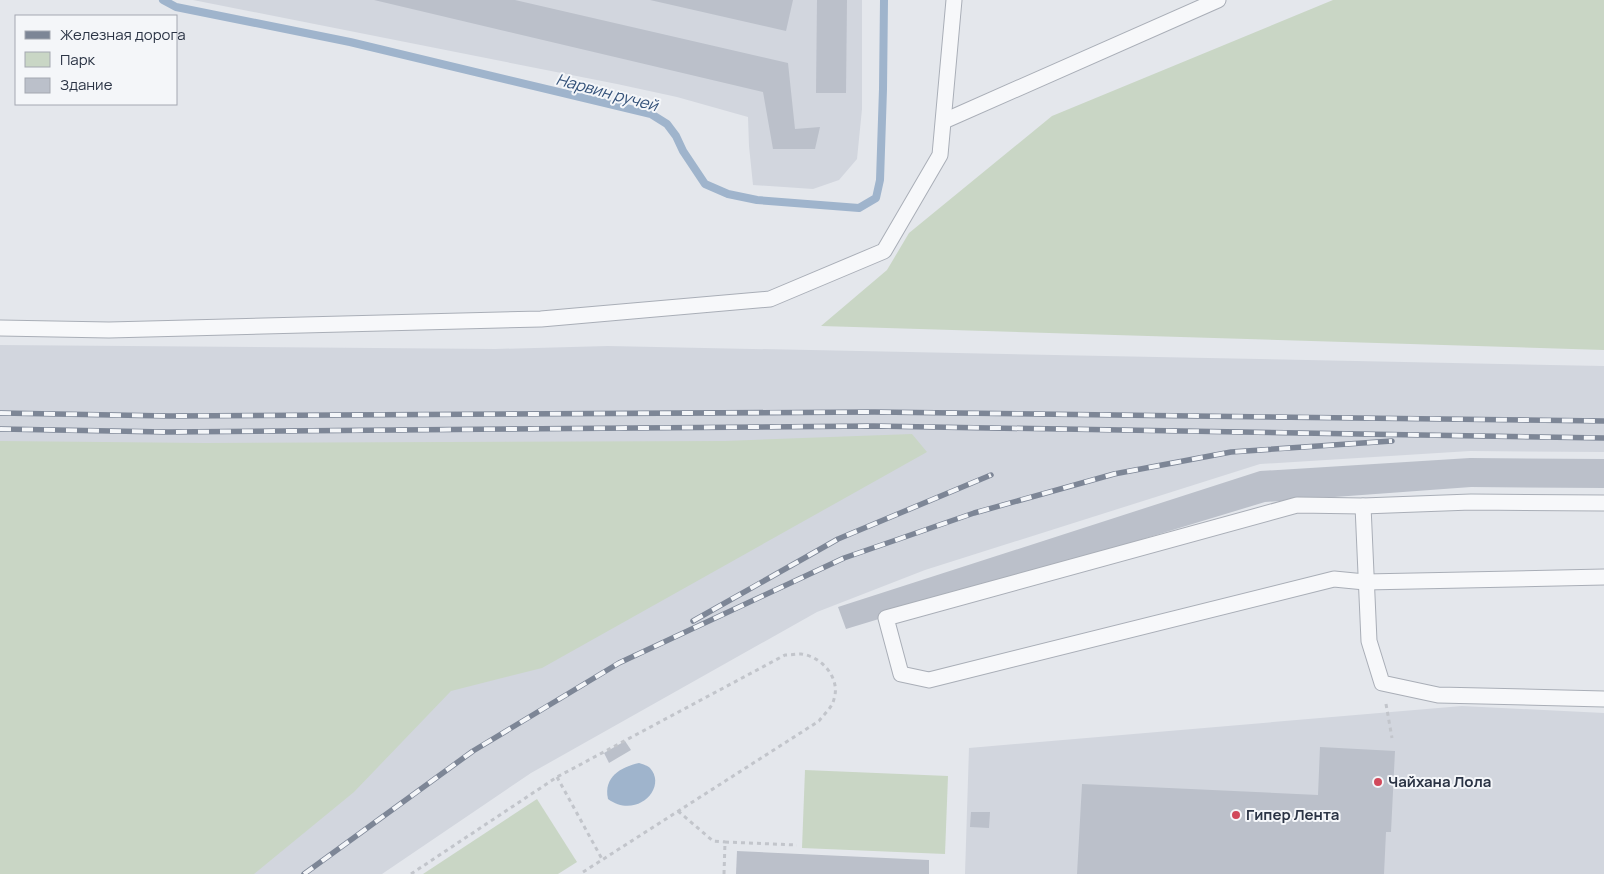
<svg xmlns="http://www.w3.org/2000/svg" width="1604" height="874" viewBox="0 0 1604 874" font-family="Manrope,sans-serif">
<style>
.built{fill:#d2d6de}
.green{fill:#c9d6c5}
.water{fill:#9fb4cc}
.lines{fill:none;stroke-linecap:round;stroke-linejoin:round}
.stream{stroke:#9fb4cc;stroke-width:8}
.building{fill:#bbc0ca}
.lane-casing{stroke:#a9aeb7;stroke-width:17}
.path{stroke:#c2c5cb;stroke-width:3;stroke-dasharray:4 4;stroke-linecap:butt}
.lane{stroke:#f7f8fa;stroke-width:15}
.rail-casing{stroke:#7d8696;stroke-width:5.5}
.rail{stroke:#f4f6f9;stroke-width:4;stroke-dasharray:11;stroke-linecap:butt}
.poi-dot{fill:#d1495b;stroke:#f4f6f9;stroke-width:2}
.labels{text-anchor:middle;stroke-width:4;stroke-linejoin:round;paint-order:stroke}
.poi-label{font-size:15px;font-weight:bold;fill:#2b3445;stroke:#f4f6f9;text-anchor:start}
.water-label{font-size:16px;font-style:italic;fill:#34527a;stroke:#f4f6f9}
</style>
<rect width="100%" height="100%" fill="#e4e7ec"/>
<g class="built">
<polygon points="193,0 862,0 862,109 857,159 839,180 813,189 753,185 749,146 748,117 677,97 617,84"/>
<polygon points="0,345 495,349 608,346 1604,366 1604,452 1470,451 1260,464 925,570 817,612 531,773 382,874 0,874"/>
<polygon points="1462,706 1604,713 1604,874 965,874 969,748"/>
</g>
<g class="green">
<polygon points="1333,0 1604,0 1604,350 821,326 887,270 909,233 1052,116"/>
<polygon points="912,434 927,452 542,668 451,691 354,792 254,874 0,874 0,441 205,443 725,441"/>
<polygon points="805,770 948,776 945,854 802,848"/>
<polygon points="537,799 577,862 558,874 423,874"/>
</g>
<path class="water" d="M639,763c4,1 9,3 11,5 18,20 -14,52 -42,31 -5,-22 13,-32 31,-36z"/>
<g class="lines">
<polyline class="stream" points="163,0 176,7 350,42 651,114 667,124 676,136 683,151 705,184 728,194 757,200 859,208 876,198 880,180 883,89 884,0"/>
</g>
<g class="building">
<polygon points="374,0 515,0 788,63 795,129 820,127 815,149 773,149 763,92"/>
<polygon points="650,0 793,0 786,31"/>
<polygon points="817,0 847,0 846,93 816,93"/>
<polygon points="1470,458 1604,459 1604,488 1471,487 1265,502 846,629 838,607 1260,471"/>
<polygon points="625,741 631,750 609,763 604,753"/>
<polygon points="1320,747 1395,751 1391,832 1386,832 1384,874 1077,874 1082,784 1318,795"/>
<polygon points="971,812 990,812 989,828 970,827"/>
<polygon points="737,851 929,860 929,874 736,874"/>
</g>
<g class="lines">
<g class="lane-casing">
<g id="lane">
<polyline points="944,121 1218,0"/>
<polyline points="0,328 109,330 541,319 770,299 884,251 940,155 954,0"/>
<polyline points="1604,503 1471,502 1363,506 1297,505 886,618 901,674 929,680 1334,579 1365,582 1604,577"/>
<polyline points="1363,506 1369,641 1382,683 1438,695 1604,699"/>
</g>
</g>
<g class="path">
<polyline points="1386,704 1392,738"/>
<polyline points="557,777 602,859"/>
<polyline points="678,811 713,841 725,842"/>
<path d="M411,874l146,-97 228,-122c5,0 11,-1 16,-1 20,2 40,24 33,45 -2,9 -10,15 -15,22l-239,153"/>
<polyline points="724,874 725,842 797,845"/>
</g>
<use href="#lane" class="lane"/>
<g class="rail-casing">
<g id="rail">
<polyline points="0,413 170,416 874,412 1604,421"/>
<polyline points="0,429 167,432 873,426 1604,438"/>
<polyline points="693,621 838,539 991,475"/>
<polyline points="304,874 473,751 619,663 844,558 974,513 1114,474 1231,452 1392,441"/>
</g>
</g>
<use href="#rail" class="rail"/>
</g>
<g class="poi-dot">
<circle cx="1378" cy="782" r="5"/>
<circle cx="1236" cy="815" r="5"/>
</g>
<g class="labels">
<g class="poi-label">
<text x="1388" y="787">Чайхана Лола</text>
<text x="1246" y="820">Гипер Лента</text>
</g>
<g class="water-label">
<text transform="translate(607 92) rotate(15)" y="6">Нарвин ручей</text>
</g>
</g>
<rect x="15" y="15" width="162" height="90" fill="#f4f6f9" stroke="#a4a8b1"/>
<rect x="25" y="31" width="25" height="8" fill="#7d8696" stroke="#a4a8b1"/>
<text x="60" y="40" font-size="15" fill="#2b3445">Железная дорога</text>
<rect x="25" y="52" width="25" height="15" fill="#c9d6c5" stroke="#a4a8b1"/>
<text x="60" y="65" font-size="15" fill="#2b3445">Парк</text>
<rect x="25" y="78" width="25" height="15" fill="#bbc0ca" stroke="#a4a8b1"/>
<text x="60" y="90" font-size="15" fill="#2b3445">Здание</text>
</svg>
